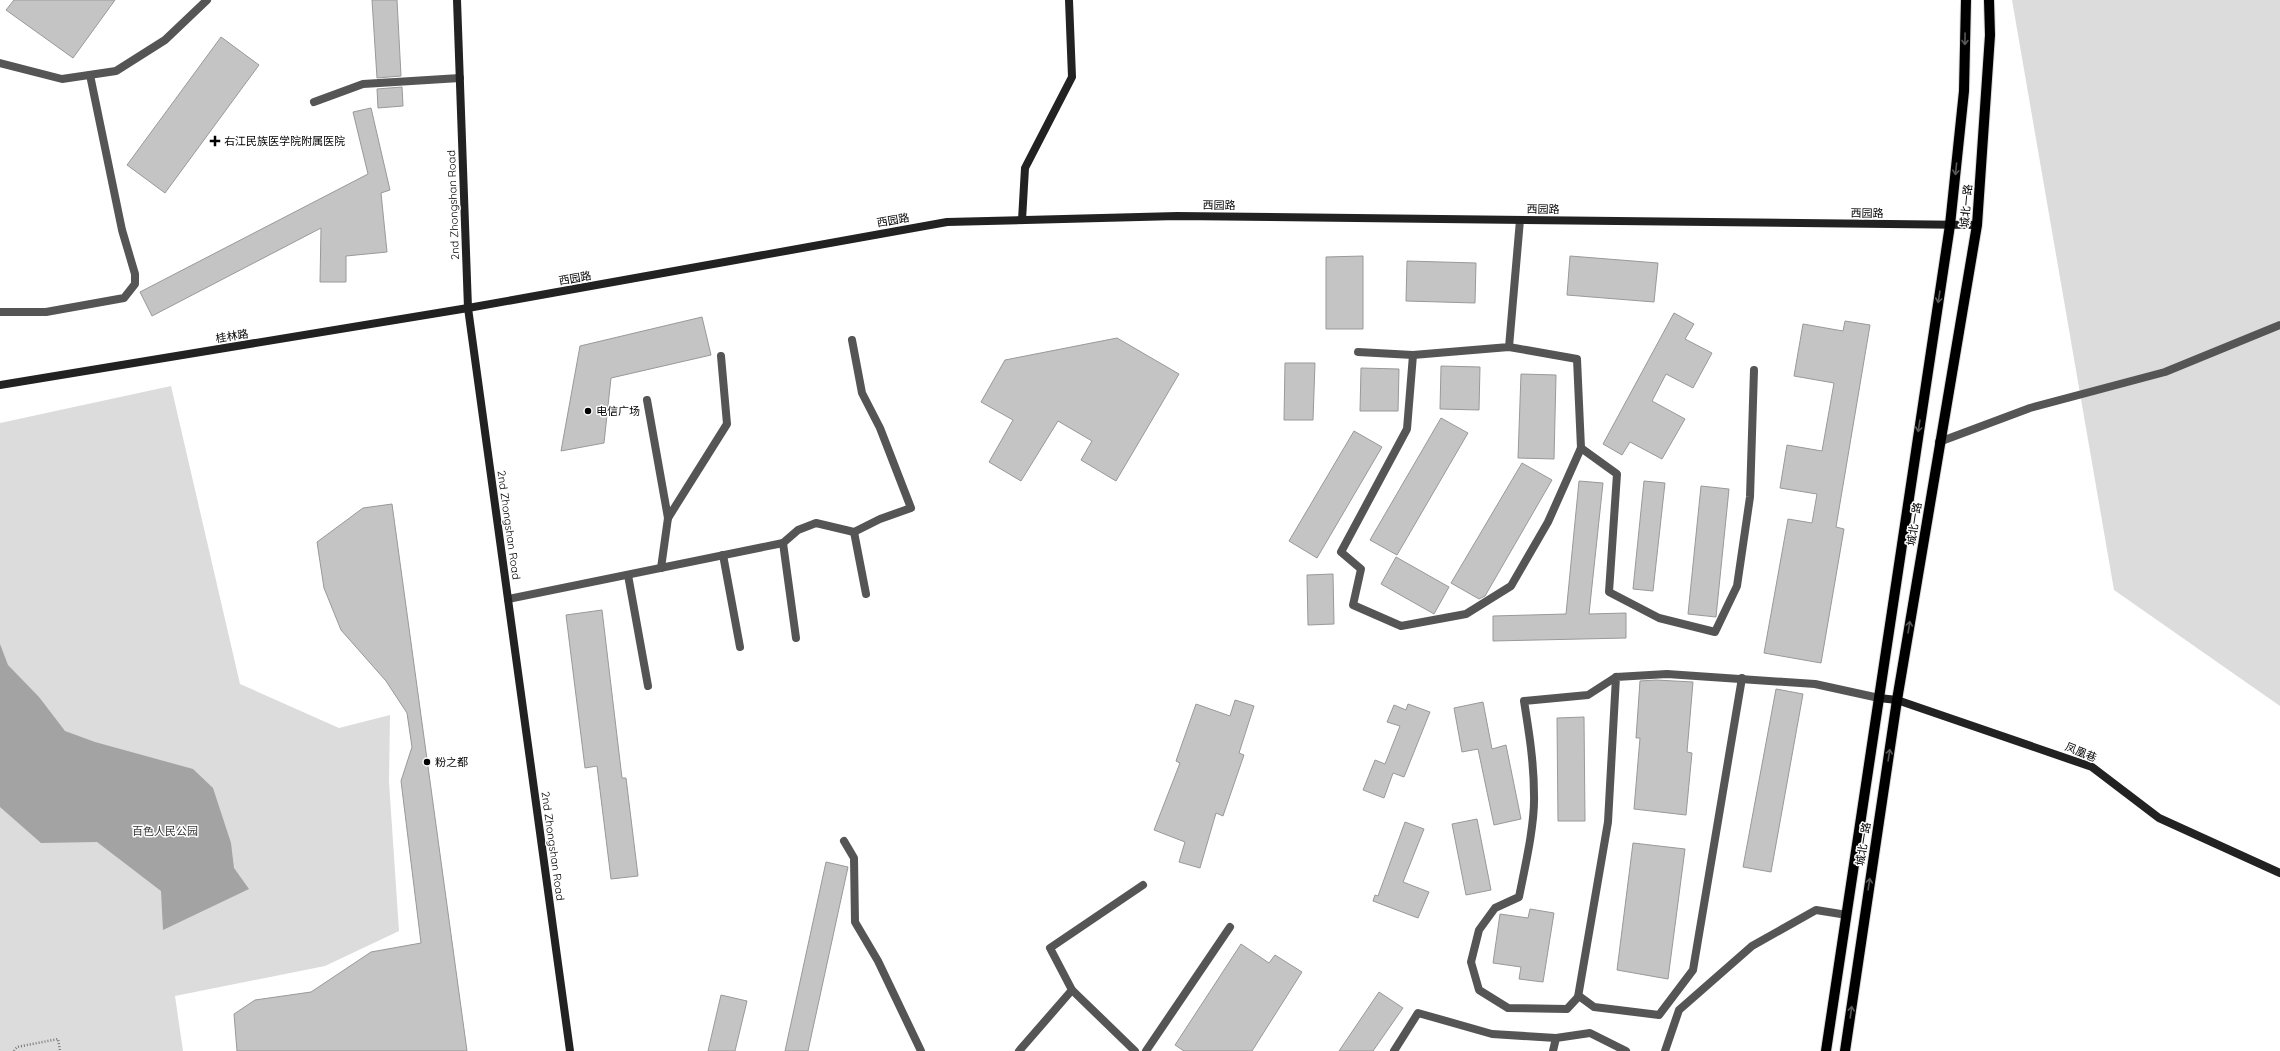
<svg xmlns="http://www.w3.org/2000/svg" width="2280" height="1051" viewBox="0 0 2280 1051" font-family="Quicksand,'Noto Sans SC',sans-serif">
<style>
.green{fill:#dcdcdc}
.water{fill:#a3a3a3}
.building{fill:#c4c4c4;stroke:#999}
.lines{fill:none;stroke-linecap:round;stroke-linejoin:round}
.primary-casing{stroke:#dbdbdb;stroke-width:12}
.path{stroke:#777;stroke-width:2.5;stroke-dasharray:1 2;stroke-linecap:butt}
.lane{stroke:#555;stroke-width:8}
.street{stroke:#555;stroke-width:8}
.secondary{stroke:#222;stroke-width:8}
.primary{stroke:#000;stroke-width:10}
.oneway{stroke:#595959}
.poi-dot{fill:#000;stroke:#fff;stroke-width:1.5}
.labels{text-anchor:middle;stroke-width:3;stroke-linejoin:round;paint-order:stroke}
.poi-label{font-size:11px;fill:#000;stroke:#fff;text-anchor:start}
.street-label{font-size:11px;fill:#000;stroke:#fff}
.park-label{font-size:11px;fill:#333;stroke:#fff}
</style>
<rect width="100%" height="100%" fill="#fff"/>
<g class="green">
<polygon points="2012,0 2280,0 2280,706 2114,590"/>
<polygon points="171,386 240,684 339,728 390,715 389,782 399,931 325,966 175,996 183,1051 0,1051 0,423"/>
</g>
<polygon class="water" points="0,644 8,665 39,697 65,731 95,742 193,769 213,788 231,843 234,868 249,889 163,930 161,891 97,842 41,843 0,807"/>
<g class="building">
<polygon points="14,0 115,0 73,58 6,10"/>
<polygon points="372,0 397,0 401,76 377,78"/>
<polygon points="221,37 259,65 165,193 127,165"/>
<polygon points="402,87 403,106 378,108 377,89"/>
<polygon points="371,108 390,190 381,193 387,252 346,256 346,282 320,282 321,228 152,316 140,292 368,174 353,112"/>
<polygon points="1363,256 1363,329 1326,329 1326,257"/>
<polygon points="1570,256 1658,263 1654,302 1567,295"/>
<polygon points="1407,261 1476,263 1475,303 1406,301"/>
<polygon points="1674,313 1694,324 1685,339 1712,353 1693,388 1666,374 1652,401 1685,419 1662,459 1630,442 1622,455 1603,444"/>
<polygon points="702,317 711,355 611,378 604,443 561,451 580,346"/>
<polygon points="1845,321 1870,325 1836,527 1844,529 1821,663 1764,653 1788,519 1812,523 1817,494 1780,488 1787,445 1822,451 1834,383 1794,376 1803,324 1843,331"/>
<polygon points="1117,338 1179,374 1116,481 1081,460 1092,441 1058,421 1021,481 989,462 1013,420 981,402 1005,360"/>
<polygon points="1285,363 1315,363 1313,420 1284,420"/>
<polygon points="1441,366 1480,367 1479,410 1440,409"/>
<polygon points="1361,368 1399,369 1398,411 1360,411"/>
<polygon points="1521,374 1556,375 1554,459 1518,458"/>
<polygon points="1441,418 1468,433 1397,555 1370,540"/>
<polygon points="1354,431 1382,447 1317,558 1289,541"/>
<polygon points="1522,463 1552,480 1485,596 1479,599 1451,583"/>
<polygon points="1579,481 1603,483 1589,614 1626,613 1626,638 1493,641 1493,616 1566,614"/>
<polygon points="1644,481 1665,483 1653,591 1633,589"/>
<polygon points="1701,486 1729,489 1716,617 1688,614"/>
<polygon points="392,504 467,1051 237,1051 234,1014 255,1000 311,992 371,952 421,943 401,781 412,747 407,713 386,681 341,630 324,588 317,542 363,508"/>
<polygon points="1396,557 1449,587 1434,614 1381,584"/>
<polygon points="1333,574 1334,624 1308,625 1307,575"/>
<polygon points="602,610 622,778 626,778 638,876 611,879 597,766 585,768 566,615"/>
<polygon points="1656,680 1693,682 1687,752 1692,753 1686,815 1634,809 1640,738 1636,738 1640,681"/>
<polygon points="1776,689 1803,694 1771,872 1743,867"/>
<polygon points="1235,700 1254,706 1239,753 1244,755 1223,816 1216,813 1200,868 1179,862 1185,842 1154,830 1180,763 1176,761 1196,704 1230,716"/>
<polygon points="1483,702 1492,749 1506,745 1521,819 1494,825 1478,749 1462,752 1454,708"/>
<polygon points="1408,704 1430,712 1404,777 1393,773 1384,798 1363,790 1375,760 1385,764 1400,726 1387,722 1394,705 1406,710"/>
<polygon points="1584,717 1585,821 1558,821 1557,718"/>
<polygon points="1477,819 1491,890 1466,895 1452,824"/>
<polygon points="1405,822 1424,829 1403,882 1429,892 1418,918 1373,901 1375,895 1378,896"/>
<polygon points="1633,843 1685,849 1668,979 1617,970"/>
<polygon points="826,862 848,867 808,1051 785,1051"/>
<polygon points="1530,909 1554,913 1543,982 1519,979 1521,967 1493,963 1500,914 1528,918"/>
<polygon points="1241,944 1269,963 1275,955 1302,972 1252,1051 1184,1051 1175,1045"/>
<polygon points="1379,992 1403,1008 1373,1051 1339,1051"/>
<polygon points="721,995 747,1001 735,1051 708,1051"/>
</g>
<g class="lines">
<g class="primary-casing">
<g id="primary">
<polyline points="1826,1051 1950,225 1964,91 1966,0"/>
<polyline points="1845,1051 1897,700 1977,225 1990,35 1989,0"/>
</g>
</g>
<polyline class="path" points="14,1051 17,1047 58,1039 60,1051"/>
<g class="lane">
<polyline points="0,63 62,79 116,71 165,40 207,0"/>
<polyline points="314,102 363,84 460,78"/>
<polyline points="0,312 46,312 124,298 135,284 135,274 122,230 90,75"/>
<polyline points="1553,1051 1556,1038"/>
</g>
<g class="street">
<polyline points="1509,347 1577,359 1581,448 1548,522 1511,586 1466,614 1401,626 1353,605 1361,569 1341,552 1407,429 1413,355 1509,347 1520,220"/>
<polyline points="1358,352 1413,355"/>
<polyline points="647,400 668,518"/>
<polyline points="1939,442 2030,408 2165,372 2280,325"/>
<polyline points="1581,448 1617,474 1609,592 1659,618 1715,632 1737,586 1750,497 1754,370"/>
<polyline points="854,532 866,594"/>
<polyline points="783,543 796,638"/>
<polyline points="723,555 740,647"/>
<polyline points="661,568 668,518 727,424 721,356"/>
<polyline points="628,575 648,686"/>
<polyline points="508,599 783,543 798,530 816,523 854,532 880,519 911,508 880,428 862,393 852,340"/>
<path d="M1616,677l-28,18 -64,6c5,31 10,62 10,94 1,29 -9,72 -15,102l-24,11 -16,22 -8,32 8,28 29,18 59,1 12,-13 15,11 65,8 34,-45 49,-292"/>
<polyline points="844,841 854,858 855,922 878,961 921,1051"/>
<polyline points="1072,990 1050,948 1143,885"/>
<polyline points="1578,997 1608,822 1616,677 1667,674 1815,684 1879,698"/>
<polyline points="1019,1051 1072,990 1135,1051"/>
<polyline points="1146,1051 1230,927"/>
<polyline points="1394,1051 1418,1013 1492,1034 1556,1038 1590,1033 1626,1051"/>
<polyline points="1665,1051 1679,1010 1752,946 1816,910 1847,915"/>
</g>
<g class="secondary">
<polyline points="457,0 468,308 570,1051"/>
<polyline points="1022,220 1025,168 1072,77 1069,0"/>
<polyline points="0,385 468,308 947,222 1177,216 1977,225"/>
<polyline points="1879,698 1897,700 2092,767 2159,818 2280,873"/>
</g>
<use href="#primary" class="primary"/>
</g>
<defs><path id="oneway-shaft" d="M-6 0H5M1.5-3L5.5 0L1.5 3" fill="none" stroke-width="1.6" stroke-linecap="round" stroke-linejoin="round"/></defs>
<g class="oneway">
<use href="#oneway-shaft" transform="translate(1965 39) rotate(91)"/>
<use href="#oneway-shaft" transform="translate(1956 169) rotate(96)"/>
<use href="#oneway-shaft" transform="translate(1939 297) rotate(99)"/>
<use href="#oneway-shaft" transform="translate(1919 426) rotate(99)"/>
<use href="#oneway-shaft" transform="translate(1909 627) rotate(-81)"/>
<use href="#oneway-shaft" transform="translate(1889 755) rotate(-81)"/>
<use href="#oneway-shaft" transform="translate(1869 884) rotate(-81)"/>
<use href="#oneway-shaft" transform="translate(1851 1012) rotate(-82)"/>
</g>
<g class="poi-dot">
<path d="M213 135h4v4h4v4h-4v4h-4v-4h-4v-4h4z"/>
<circle cx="588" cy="411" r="4"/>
<circle cx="427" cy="762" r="4"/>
</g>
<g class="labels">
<g class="poi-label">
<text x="224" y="145">右江民族医学院附属医院</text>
<text x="596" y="415">电信广场</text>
<text x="435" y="766">粉之都</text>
</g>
<g class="street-label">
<text transform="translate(453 205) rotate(-92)" y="4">2nd Zhongshan Road</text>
<text transform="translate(1219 205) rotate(1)" y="4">西园路</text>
<text transform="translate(1966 206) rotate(-85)" y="4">城北一路</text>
<text transform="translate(1543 209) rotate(1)" y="4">西园路</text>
<text transform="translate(1867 213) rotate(1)" y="4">西园路</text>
<text transform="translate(893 220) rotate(-10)" y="4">西园路</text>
<text transform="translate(575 278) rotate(-10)" y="4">西园路</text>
<text transform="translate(232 336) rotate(-9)" y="4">桂林路</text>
<text transform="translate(1914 524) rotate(-81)" y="4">城北一路</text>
<text transform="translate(509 525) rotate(82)" y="4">2nd Zhongshan Road</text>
<text transform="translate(2081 752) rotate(22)" y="4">凤凰巷</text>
<text transform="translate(1863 844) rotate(-81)" y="4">城北一路</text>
<text transform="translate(553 846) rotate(82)" y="4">2nd Zhongshan Road</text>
</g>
<g class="park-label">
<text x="165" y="835">百色人民公园</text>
</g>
</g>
</svg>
